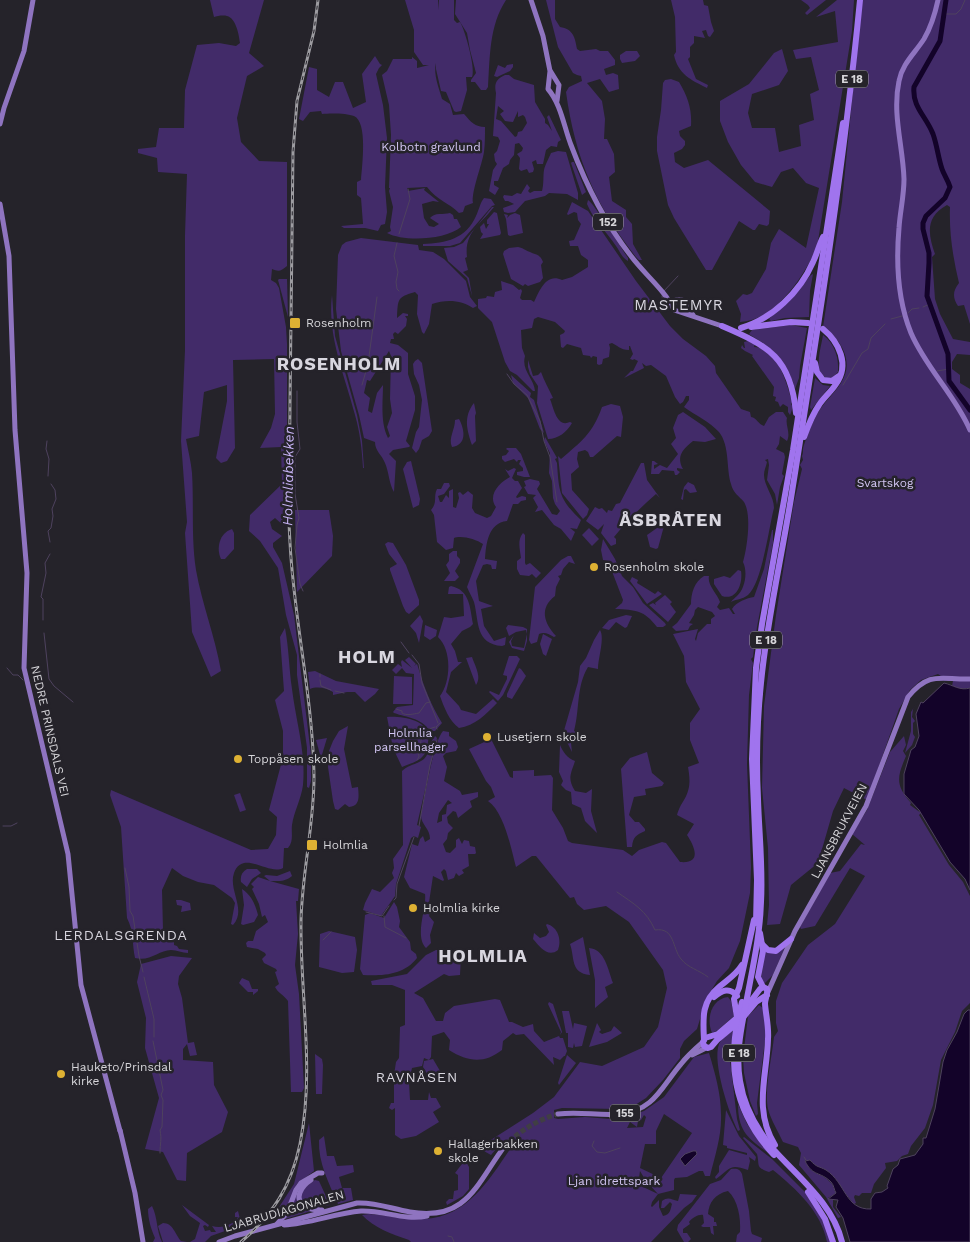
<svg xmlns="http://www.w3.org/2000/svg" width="970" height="1242" viewBox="0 0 970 1242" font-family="'Work Sans',sans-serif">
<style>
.green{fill:#422b69;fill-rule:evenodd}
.water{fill:#130329;stroke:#4e425e}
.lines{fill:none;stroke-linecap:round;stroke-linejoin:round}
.stream{stroke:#4e425e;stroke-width:1}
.river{stroke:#130329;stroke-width:5}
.major-tunnel{stroke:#403e44;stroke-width:5;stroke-dasharray:5 2.5;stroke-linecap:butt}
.major{stroke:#8f74c0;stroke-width:5}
.highway{stroke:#a074ee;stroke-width:6}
.rail-casing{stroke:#9d9ca1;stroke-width:3}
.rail{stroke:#25232a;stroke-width:1;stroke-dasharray:4;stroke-linecap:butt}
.poi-dot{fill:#deb133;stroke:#25232a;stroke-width:2}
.labels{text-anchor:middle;stroke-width:5;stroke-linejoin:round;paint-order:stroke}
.shield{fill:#25232a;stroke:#a1a0a4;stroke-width:1}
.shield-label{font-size:11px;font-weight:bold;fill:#d6d5d9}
.park-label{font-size:12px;fill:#d2c5f2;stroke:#25232a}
.poi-label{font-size:12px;fill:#d6d5d9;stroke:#25232a;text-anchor:start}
.street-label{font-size:12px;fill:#d6d5d9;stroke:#25232a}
.water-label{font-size:14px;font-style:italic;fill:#c9b5f7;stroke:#25232a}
.neighbourhood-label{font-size:14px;letter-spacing:1px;fill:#d8d6df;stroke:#25232a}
.quarter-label{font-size:15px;letter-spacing:1px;fill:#d8d6df;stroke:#25232a}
.district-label{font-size:18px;font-weight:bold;letter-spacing:1px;fill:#d8d6df;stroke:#25232a}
</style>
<rect width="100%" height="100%" fill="#25232a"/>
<g class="green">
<path d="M210,0h54l-15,53 15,13 -17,10 -10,42 4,24 18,19 28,1v104c-6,5 -8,6 -15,3l-1,11 5,3 3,5 7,39 1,17v104l-3,78 -9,-8 -5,4 2,7 10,7 -9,7v4l9,16 12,52 17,140v26l-2,7 -2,-1v-39l-10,-73v-20l-11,-40 -8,-47 -18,-27 -11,-10 1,-16 32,-31 -1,-37 -21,1 11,-20 4,-14 -1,-55 -41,1 2,88 -8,13 -6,2 -5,-5 11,-57v-16l-23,7 -5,44 -13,3c2,11 5,23 6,34 2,32 -1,65 4,97 6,34 19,66 25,101l-10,6 -19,-45 -7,-99 2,-11 -6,-81 4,-91v-115l2,-61 -29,-2 -1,-14 -19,-5v-4l18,-2 3,-19h25l1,-38 12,-45 22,-2 17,3 4,-3c-1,-8 -4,-25 -13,-27 -4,-1 -10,0 -13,1z"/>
<path d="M405,0h33l1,10v-10h15v20l3,3 3,-1c5,8 16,47 12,55h-6l1,13 -6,21 -5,1 -2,-1 -8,-19 -5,-1 -5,-22v-6c-3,11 3,25 6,36l8,5 3,11 11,-1c7,8 11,13 21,13 0,8 0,17 -1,25 -2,13 -13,40 -11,51l-8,3 -2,6 -4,1c-11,-11 -21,-12 -32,-26l-20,1 1,3 17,-3 -1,2 15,12 -6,-1 -11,3 2,14 5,8 5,1 5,-3 -9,-6c5,-6 13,-3 20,-5l3,2 1,4h3l4,8c-16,13 -57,15 -74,6l4,-2 -1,-4 3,-20 -4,-16 1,-3h-1l2,-53 -2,-30 -7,-30 5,-4 6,-12h19v-2l5,4v7l12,-3h-6l-9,-13v-22z"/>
<path d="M456,0h50c-17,26 -16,57 -18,87l-2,3h-5l-6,-8h-4v-2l5,-7 -6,-23 -3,-17 -12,-19z"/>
<path d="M546,0h9v19l5,8c13,2 15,10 17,22l3,2 16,-2 4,2h8l7,9v5l-11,4 2,6 7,-2 5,2 1,14 -10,3 -9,-13 -13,4 15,18 3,18 -1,20h3l7,15 1,18 -6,5 3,24 14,9v7l6,7 1,20 9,16h-3l-3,-3c-41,-52 -61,-100 -70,-165l3,-5 13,-6 -1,-5 -4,-1 -4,-2 -15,-26z"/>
<path d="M671,0h32l1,5 4,1 3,16 3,9 -4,6 -2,-1 -2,-6 -4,1 3,7 -11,-2v7l-4,4v10l-2,2 8,20 12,6 -1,3c-16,-8 -29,-14 -33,-33l2,-3 -1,-35z"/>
<polygon points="801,0 826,0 807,15 805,13 810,8 808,5"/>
<path d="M837,0h17l-2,31 -35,216c-13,29 -42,74 -77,75l1,-8 -5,-13 7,-7 4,1 5,-2 14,-24 5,-26 8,-14 27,19 13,-60 -13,-5 -13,-15 -12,4 -9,15 -17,-5 -14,-17 -13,-23 -8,-21v-20l29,-17 25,-31 8,-4 6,22 -9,14 -27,9 -4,19 4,15h23l4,24 22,-6 -2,-21 15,-5 -4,-26 9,-4 -8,-33 -15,2 -3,-9 45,-8 -3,-31 -19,6z"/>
<path d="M862,0h108v324l-6,-19 -6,1c-5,-8 -6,-14 1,-23 -6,-25 -10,-50 -9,-76l-3,-2c-22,12 -19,29 -12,49l-3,3 3,42 5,15 13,25 17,3v13l-13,-1 -5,8v7l8,6v8l10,6v299c-5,1 -13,2 -18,-2l1,-5h-5l-10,-7 -17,6 -11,10 -11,19 -32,91 -23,-12 -11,23 -15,52 -27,22 -11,39 -13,1 2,-20 -1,-57 -6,-60 2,-82 12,-91 18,-113 8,-33 -2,-4 3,-5 -1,-4c2,-5 0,-6 2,-11 3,-10 8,-21 13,-31 7,-12 17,-20 24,-31 14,-21 0,-44 -18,-56l19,-125z"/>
<polygon points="626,51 637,51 640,56 635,61 622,63 620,59 620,55"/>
<path d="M375,56l5,8 2,1 -3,3 -3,6 7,31 4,33 -2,49 2,25 -2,12 -4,1 -3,6 -13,-3h-21l-3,-2 22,-2 -2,-26 -4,-3v-13l4,-2c1,-14 7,-58 -7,-64 -7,-3 -25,-3 -32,-2l-1,-3 -11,1 -7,9 -4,-2 10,-52 8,2v21l12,7 6,-15h8l10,26 13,-6 -4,-28z"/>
<polygon points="513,64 513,67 510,71 497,77 494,76 498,65 505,68 507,65"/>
<path d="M505,75h4l5,4 20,6 1,17 10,17v4l3,2 4,6 -5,-14 2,-2 12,25 -3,2 -1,5 -6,-1 -5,4 -3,14h-6l-1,-4 -4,2 2,7 -1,3 -4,1 -2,-4 -6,2 -2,-2 1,-11 -3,-4 5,-3 1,-3 -4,-5 -4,1 -1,11 -4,5 -1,4 -6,4 -5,13h-4v4l5,3 -4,7 -6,-4 4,-21 4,-6 -2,-3 -1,-7 3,-3 3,-10 -2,-4 -5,-1 3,-43c-2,-9 0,-14 9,-18zM498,106l6,5 -4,3 5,7 8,1 5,-11v6l5,-2 2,2 2,6 -5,8 -4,1 -1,4 -2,1 -14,-16 -5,-2z"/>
<path d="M671,79l8,3c9,15 13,27 12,44l-12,5 1,5 5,5v4l-3,4 -8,4 1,9 9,6 24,-8 62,51 -1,13 -2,2 -8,-2 -4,6h-2l-14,-9 -27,49h-6l-32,-52 -6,-13 -11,-54v-14l4,-27 2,-27 2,-3z"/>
<path d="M558,151l8,1 12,41v7l-11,-6 -18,-1 -4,3 -20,5 -10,11 -7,1 -4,-1 -1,-4 11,-4 -6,-3h-3l-2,-4 1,-2 8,1 5,-3 4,1 6,-10 3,4 -2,3 2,2 4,-2h8c2,-7 1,-15 2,-21 1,-5 5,-12 7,-17z"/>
<polygon points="572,162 574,162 586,192 582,195 571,163"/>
<path d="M484,198l7,1 4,6 -3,1 -32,37 -10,3h-27v-2c23,-1 43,-5 53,-28 3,-6 4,-13 8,-18z"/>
<path d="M588,200c6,3 33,48 40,58v3c-7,-4 -8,-10 -12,-15 -10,-15 -22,-25 -29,-42z"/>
<path d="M572,202l16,9 48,70 34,45 13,13 23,17 9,10 1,7 25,36 9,3 1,5c6,1 7,7 13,9l5,-9 7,-5h7l4,6c-2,7 4,15 0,23l-7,-5 -1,8 -3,5 8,4 1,4 -3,17 2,2 -4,11 -3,18 -2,-11 -8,-14 2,-15 -1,-6 -3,1 2,2c-1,5 -3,8 -3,13 0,11 10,21 10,33 -5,19 -12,75 -26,87 -6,5 -12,4 -17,7 2,-3 4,-4 6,-6 8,-7 11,-24 6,-34 4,-14 9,-47 1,-60 -5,-6 -11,-9 -13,-18 -5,-16 -1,-38 -12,-52 -9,-10 -24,-17 -35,-25l5,-7v-4h-3l-3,6 -3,2 -5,-7 -9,-21 -15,-11 -5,1 -4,-3 2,5 -20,10 7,-7h2l5,-10 -4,-2 -1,1 -3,-1 3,-5 -3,-8h-1v4c-9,0 -12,-5 -17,-7l-3,1 1,4 -1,9 -6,2 -1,5 -3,1 -2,-1v-7l-4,-1 -2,2 -1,-2 -7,-1 -2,-7 -14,-4 -4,4 -2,-1 -1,-12 4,-2 1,-2 -10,-9 -17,-5 -4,2 -2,9 -11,2 1,18 3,8c-4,15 9,22 10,35h-2l-16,-16 -7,-4 -5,-9 -13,-40 -14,-14v-9l8,-1 1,-2 7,1 1,-5 7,-2 -1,-9 12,4 6,5 2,-1 1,2 -2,7 2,2h9l3,2c5,-10 12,-30 28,-22l10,-3 16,-10v-7l-7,-5 -3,-9h-8l-1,-5 5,-1 7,-16 -3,-4 -1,-7 -3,-1 -6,3 -1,-1z"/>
<path d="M492,207h2c-13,17 -30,25 -27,50l-2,1 3,12 -5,2 6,6 3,18 -5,-18 -19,-17 -4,-13 10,-1 9,-4z"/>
<polygon points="494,212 497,213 501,233 500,235 480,239 483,234 481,232 480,227 484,223 486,229 489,224 487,224 487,220"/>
<polygon points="515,213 520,215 523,233 510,236 508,235 506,219 504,214 508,215 507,218 510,215"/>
<path d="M361,238l57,7 1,5 14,2 11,7 22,22 4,16 7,9 -4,2c-11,-8 -27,-9 -41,-4l-3,20 -5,10 -2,-2 -5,-18 1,-19 -3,-3c-18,5 -17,7 -18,26l6,-5 5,1v2h-3l2,3 -1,7 -8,8 -3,-2 -2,2 1,5h-3l-1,4 8,2 10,8v21l7,22v14l-9,31 4,5 -1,1 -16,3 -4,4 7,7 -2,31c-5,-8 -5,-20 -9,-29 -3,-8 -10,-12 -10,-21l-11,-4 -5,-23 -18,-64 -5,-42 2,-54 4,-10 4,-3zM389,351l2,5 -1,43 2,14 -5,14 3,9 -2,2c-8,-16 -5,-36 -5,-53l-6,8 -5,20 -4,-2 2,-13 -6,-5 3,-13 3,1z"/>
<path d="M518,247c6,1 6,3 12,5 6,3 10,2 13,10l-2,3 2,13 -3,4 -12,4 -3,-2 -2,2 -12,-7 -8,-25 1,-3 5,-3z"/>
<polygon points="813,274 810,291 809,317 785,318 771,321 769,319 811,275"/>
<polygon points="279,279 287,279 288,317 278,280"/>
<path d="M332,295l3,41 22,79 5,26 2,27h-1c-1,-18 -3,-36 -8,-53 -10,-39 -28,-79 -23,-120z"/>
<path d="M791,325l16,3 -7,38 -1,12 -4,11c-4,-18 -16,-35 -32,-46 -4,-3 -10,-6 -14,-9l3,-4z"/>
<path d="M823,335c12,9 16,23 15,37l-7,7c-20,-3 -10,-30 -8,-44z"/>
<path d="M748,341l7,3 -1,3c24,1 33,37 38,55l-1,2 2,3 -3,8 -2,-3v-5l-5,-3 -3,3 -2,-5 -3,-1 1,-4 -3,-1 1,-9 -22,-31 1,-1 -8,-4 -4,-3 1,-3 2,3h1l-1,-6z"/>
<polygon points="418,359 422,363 432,431 429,436 422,440 419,449 416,453 412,448 416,432 419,427 422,400 419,385 414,374 413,364 415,361"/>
<path d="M528,360l5,16 5,-1 3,-3c3,9 8,17 12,26l-3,1c4,10 7,29 20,23l2,1c-5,9 -14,16 -24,16l-11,-36 1,-17 -8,-12 -2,-7z"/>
<polygon points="511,375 531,393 530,397 534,400 544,433 540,429 528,398 513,383"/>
<polygon points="815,378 823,385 830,386 811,410 810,407"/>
<path d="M474,403l2,10 -1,3 1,25 -4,4c-5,-15 -9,-28 2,-42z"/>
<path d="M611,404l9,2 3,11 -2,20 -4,-1 -24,21h-3l-2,-5 -3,-2 -7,2 -1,7 2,8 -8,7 1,16 17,19 -2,6 -4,4 -21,-26 -4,-37 3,3c20,-17 32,-26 41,-52z"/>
<path d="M683,412l22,15 11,12 -11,3 -12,-1c-10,8 -17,15 -10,28l-6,-1v2l3,2 -3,3h-2l-1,-4 -12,-1 -3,4h-8l1,-13h2l4,3 -4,1v4l6,-4 7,3 11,-14 -7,-10 5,-6 -3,-10 5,-13z"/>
<path d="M459,419c6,11 8,26 -7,28 -4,-9 3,-17 3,-27z"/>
<path d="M545,437l12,21 -2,1 2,4c2,29 2,36 24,57l-4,9 -7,-1 5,4 -4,9 -10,-12 -7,-4 -12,-15 -7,2 3,-5 -5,-9 3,-3 -8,-1 -4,-7 2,-1 -2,-5 6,-2 9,2 1,3 -3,5 15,25 5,1 3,-4 -5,-7 -2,-6 -1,-17 -3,-8 1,-20 -6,-12z"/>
<polygon points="507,448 516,448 521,454 530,477 524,477 517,475 517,472 523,471 523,468 519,464 521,460 518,460 517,462 514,459 505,462 502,459 502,456 506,455 509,451 506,449"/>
<polygon points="411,461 420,499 419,505 413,508 403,469 407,462"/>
<path d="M641,463h3l3,17 13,18 -4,-4c-16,14 -29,27 -42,43l2,2v5l-5,2 -10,-13 3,-9 -6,6 -12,-9 9,-14 4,2 3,-1 5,5 1,-3 4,1 4,-7 4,-1z"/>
<path d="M514,468l2,1 -4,9 3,3h3l4,7 -6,9 1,1 5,-2 4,1v3l-5,1 -3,3h-5l-6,17c-19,2 -21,23 -22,38l12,2 -1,8h-4l-1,-4 -4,-1 -4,1 -7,16 3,20 14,5 -12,3 3,17 10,15 12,-4 -1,8 -3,1c-27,-2 -23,-25 -28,-44 -2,-5 -5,-10 -7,-15l16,-43c-7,-5 -22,-9 -29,-6l-1,10 -7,2 -9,-8 -3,-27 -3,-5c7,-8 2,-13 6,-21h4l3,-6h5l1,3 -6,8 -6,2 2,6h2l4,-7 3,3v-7l4,-2v18l3,1 3,-10 -1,-5 2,-1 3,3 5,-4 5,4 -1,13 3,5 12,5 4,-2 5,-9c-9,-12 4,-25 14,-30l-5,-8 3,2z"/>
<polygon points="688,482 694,485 697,492 690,493 686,489 684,490 683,500 681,499 684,487"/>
<polygon points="295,510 329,510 333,536 332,556 297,592"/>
<polygon points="664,526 658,548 656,549 650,547 647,535 657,528"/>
<polygon points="589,528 599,539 592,546 582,535"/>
<path d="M232,529l2,4v16l-9,10h-4c-5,-10 -2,-26 11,-30z"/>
<path d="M772,530h1v13l-16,84 -4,30 -2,2 2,4 -4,32 -2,69 4,103 -1,26 -10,48 -7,17 -4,10 -12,13 -11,18 -9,30 -13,12 -4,8v9l-17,22 -17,18 -11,7 -16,4 -57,-1 -8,2v8l4,1 27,-2 25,2 22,-4 12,-4 20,-14 30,-40 15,-4c6,20 12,41 12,61 1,21 -6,42 -11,62h-5l-2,-5h-4l-12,6 -12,1 -1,2v10l-16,4 -6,8 -1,4 1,1 7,-7v7l4,9c8,-2 7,-6 9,-12l-2,-2 -6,6h-3l1,-7c7,-5 9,-1 16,0l2,-7 17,1 -5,7 -8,6 -33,34h-240l-2,-2c-17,-6 -35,-12 -47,-25l7,-1c18,1 37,6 55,5 45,-2 66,-41 89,-74l-6,-5 -5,2 -11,13 -9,-5 4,-7 47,-30 21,-16 26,-35 22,4 42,-19 14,-20 9,-39 -4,-18 -34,-48 -23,-16 -22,4 -7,-6 -3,-7 -4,1 -34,-42h-4l-16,11c-5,-19 -12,-55 -28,-66l7,-4 -4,-10 -5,-6 -17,-32 22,-10 19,38 3,1v-7l21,-1v6l17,-1 2,3 -1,32 11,18 5,13 4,2 51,7 9,6 7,-6 23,-8 4,1 14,19c22,2 15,-15 7,-27l7,-11 -17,-9c2,-7 4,-10 7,-15 7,-12 6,-21 4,-33l11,-4 -9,-23v-17l10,-14 -14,-27 -2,-26 -11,-22 25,-5 -3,10 1,2 2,-8 9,-9h4v-5l4,-3 -3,-4 -14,-5 -3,3 -1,5 -5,8 4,1 -3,2 -2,4 -12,1 -4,-4 5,-4 14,-19c0,-10 3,-22 13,-28h5c-2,9 8,17 11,26l-3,5 3,3 9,-2 4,6h2l-3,-5c4,-7 15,-11 22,-12l10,-28zM664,1114l28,19 -31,45 -21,-10 5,-24h11v-13zM644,1115l2,2 -3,10 -16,1 3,-6 7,5 1,-6 3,-1zM640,1171l6,10 12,13 -17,-8 -2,-8z"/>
<path d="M523,533l2,2v28l1,2 4,-2 11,10 -5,5 -4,-4 -3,2 -9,-1 -3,-6v-8l4,-3c-1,-9 -4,-18 2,-25z"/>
<path d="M603,539l12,20 7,17 11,11 10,16 22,20 1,2 -3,2h-6c-13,-17 -21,-17 -42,-18l7,-6 1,-3 -15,-39 -5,-1 -2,-10z"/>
<polygon points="388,542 393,543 406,565 419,600 419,605 409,614 406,612 403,606 390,570 390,568 397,564 389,554 385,544"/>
<polygon points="453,551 457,551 457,556 460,559 460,563 455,571 459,577 455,581 444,581 450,573 446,565 449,561 449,554"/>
<path d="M568,556h3l4,8 -6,-2 -6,7 -2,6 -3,1 2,3 -4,8 -1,9c-16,12 -11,27 1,40l-2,1c-7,-4 -9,-5 -15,-3l-2,8 -6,2 -2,-4 6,-53 26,-27z"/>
<path d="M738,570l3,1c2,12 -4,30 -19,25l-8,-12v-5l10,-3 6,2z"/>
<polygon points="632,577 638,580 637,583 655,594 658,591 662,594 647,604 630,581"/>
<path d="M451,586c19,4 19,22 22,38l-3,3 -8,4 -11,13 4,7 3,11h4l-11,10 -5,20 13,14 2,4 15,4 17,-15 4,4c-11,11 -22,23 -38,25 -10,-7 -15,-21 -19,-32 11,-14 12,-46 -2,-59l6,-20 7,1 13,-2 -1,-22h-15l1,-7z"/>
<polygon points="665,595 672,602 670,604 676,612 668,622 649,605 653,603 656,605 655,603"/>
<polygon points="420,615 423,621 419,643 416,633 410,626"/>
<polygon points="626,615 632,616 627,627 625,628 616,622 609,630 602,628 609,620"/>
<polygon points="425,625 437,630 436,636 430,640 424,636"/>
<polygon points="508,625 523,627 527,629 527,641 524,651 512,648 509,642 514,635 511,641 512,646 524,648 527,634 526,630 516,632 509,636 506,628"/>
<path d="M285,628c4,21 4,41 7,61 4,33 14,63 11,96 -2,15 -9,26 -11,40 -1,8 2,16 -4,23h-4l-1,20c-14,8 -40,-19 -49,5 -6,17 13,37 -1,52l-2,-1 4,-21 -3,-5 -18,-13 -16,-3 -15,-6 -11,-8 -10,22 1,40 11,5v10l3,1 2,3 9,1v3c-6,0 -11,-3 -17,-3 -12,0 -21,12 -36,8 -3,-14 -1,-27 -8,-40l-6,-91 -11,-32 1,-5 140,60 17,-1 8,-14 1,-18 -8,-7 14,-53v-26l-8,-31 9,-9 -4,-54z"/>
<path d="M600,630c5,8 -2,28 -2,39l-10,-2c-12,20 -8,42 -14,64l7,2 3,4 -3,3 -10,3 1,9 -9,-18 15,-52 2,-16 6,-8 8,-18z"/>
<polygon points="543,634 552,639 546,656 543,654 540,644"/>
<polygon points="509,656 517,656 520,659 503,695 498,701 489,692 490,691 499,695 507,679 507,676 503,675"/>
<path d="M409,657l7,7 -2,2 3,-2 1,3c6,20 13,38 24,56l-7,8h-5c-10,-14 -22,-13 -36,-18l-1,-1 4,-5 16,-2 1,-31 -8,-1 -4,-5 -6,6 -4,-4 6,-6 4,3 -1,-5 1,-2 10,8 -7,-8z"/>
<path d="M472,657c3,9 10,20 4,28l-10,-27z"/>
<polygon points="519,668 521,669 526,676 512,699 507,697 507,694"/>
<path d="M315,671l21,10 43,8 -4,5 -10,8 -10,-10h-8l-14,3v-3c-6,-4 -16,-6 -23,-3l-2,-17z"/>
<polygon points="394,676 412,677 412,704 393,704"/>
<polygon points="918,701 913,709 912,717 915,721 913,723 913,734 915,737 912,745 905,753 911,731 911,712"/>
<path d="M387,717c16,-1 45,3 41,25 -1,5 -1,10 -5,14 -5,6 -14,8 -21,11l-9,-19z"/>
<path d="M348,726l-4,23 8,39 6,-1c1,10 2,19 -9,20l-4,-3 -7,6 -3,-1 -2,-8 -5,-34 1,-16 4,-10 6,-10z"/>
<path d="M443,731l6,1v4l7,5 2,6 -2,4 -10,2 -3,3 4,11 -3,14 16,10 2,4 16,-3v5l-8,4 2,6 -14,11 -2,-6 -3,-1 -6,6 1,6 5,5 -5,5 -1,6 -4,5 3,8 4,1 6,-6v-7l3,-2 3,6 2,-4 5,1 1,5 5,1 1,6 -1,1h-7l1,12 -7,4 2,3 -5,3 -3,-3 -2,5 -6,2 -2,-9 -2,-2 -3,3 3,8 -1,1 -10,-5 -5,33 3,2 -2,5 5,6 -4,13 1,8 -5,5c-12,-12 1,-40 -1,-54l-15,-6 -6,-11 8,-33 6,2 2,-7 3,-3 2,6 5,-3c0,-11 -9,-14 -9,-24 4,-18 12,-72 22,-84zM448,800l4,3 -5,2 -1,9 -4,1v6l-5,2 2,-10z"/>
<path d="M435,736l2,2 -18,78 -2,9 4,2 -3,11 -4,-2 -3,2 -15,46 -1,12 -14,20 -18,-6 2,-7 7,-14 8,3 14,-14 -2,-5 2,-5 -1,-9 10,-14 -1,-74c6,-6 16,-7 22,-12 7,-7 5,-17 11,-23z"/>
<path d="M904,736l2,9 -3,6 3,5c-9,21 -11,29 5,47l-1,2 11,8 -2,2 30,50 14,17 7,14v107l-8,8 -7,21 -14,28 -8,45 -8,23 -14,18 -3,8 -6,2 -5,5 -12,2 1,5 -12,16 -3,9h-9l-3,3 -4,-1 -1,2 2,6 -2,1 -28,-34 -8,-2 -8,-8h-5c6,16 16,12 25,22 4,3 4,8 6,11l-8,5 5,2v7l8,10 -3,1 -12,-21 -27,-32 2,-12 -3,-6 -15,-5c-5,-11 -12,-22 -15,-33 -4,-19 4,-52 6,-72l4,-6 -2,-8v-22l6,-18 26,-38 27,-21 30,-48 -15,-8 -35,58 -14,3 -1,-2 30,-54 10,-2 21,-27 4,1 -13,-11 15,-24 23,-58z"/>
<polygon points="327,738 321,758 316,740"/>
<path d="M560,745c3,7 7,13 15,16 -4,13 -8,17 0,30l11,2 6,-4 -1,22 6,22 -12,-12 -4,-13 -9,-4 -1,-12 -5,-2 -5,-5 2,-4 -4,-9z"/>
<path d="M647,752l5,21 12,10 -2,3 -17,3 1,6 -12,2 -5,18 6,7h4l6,7v2c-9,4 -12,6 -13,16h-5l-6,-78 9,-11z"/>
<polygon points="240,793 246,810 240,812 234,795"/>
<path d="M247,869h10l4,4 -9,6 -5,8 -6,-5c-1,-6 1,-10 6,-13z"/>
<path d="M290,871l2,5c-7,6 -14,5 -22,5l29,8 -1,12h-2l2,33 -3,31 4,29 5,94 -2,4h-11l-3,-91c-4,-6 -10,-8 -13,-14l4,-3 -4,-12 2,-1 -1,-2 -12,-6 -2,-4 4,-4 -1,-2 -7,-4 -11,-2 -1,-4 2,-2h5l3,-10 12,-9 -3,-7 -3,2 -3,-13 -7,-15 2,-2 -3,-3 7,-7 12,4 -6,-5 2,-1 11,1z"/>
<path d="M242,889c10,7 13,15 16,26l-4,7 -11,3 -2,-1 3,-19z"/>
<polygon points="176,900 181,900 190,903 191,910 181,912 182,906 177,905"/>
<path d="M394,902l3,5 3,14 -1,6 11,15 1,8 5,4 1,4c-13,17 -34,18 -54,17l-3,-6 5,-54 5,-2 14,5z"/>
<path d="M547,924c11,3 15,16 11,26 -10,8 -18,-3 -25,-11l1,-6 6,5 6,-2 3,-4 -3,-7z"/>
<polygon points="329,931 355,937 357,950 354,972 342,973 319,967 320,934"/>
<path d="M583,937l7,38c-20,-2 -15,-17 -20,-31z"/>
<polygon points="785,947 773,975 764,984 761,980 765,949"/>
<path d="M589,948c16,1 19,22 24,35l-8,4 3,10 -13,11v-28z"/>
<path d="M436,950h11l14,4 -1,21 -11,1 -5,-2 -30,19 9,5 13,23h7l2,-8 9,-7 41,-7 5,1 9,22h3l11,5 10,-3 1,7 10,11 15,-6 1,2h3l4,13 -2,5h-1l-4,4 -7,-3 1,8 -30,-31 -8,1 -3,-2 -10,8 -1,9c-18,14 -34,12 -53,0l1,-10 -6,-8 -12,4 -1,21 -2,3 4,-1 10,17 -11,7 -9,-16 1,-6 5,-1 -5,-2 -2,8 -10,2 -3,14 1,18h18l1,-8 2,6h5l5,9 -8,5 6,10 -23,14 -15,3 -6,-4v-27l-3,2 -3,-2 2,-5h3v-28l2,-13 3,-4 1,-31 5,-2v-35l-13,-5h-20l-1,-4 36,-7 19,-19z"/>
<polygon points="171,956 192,958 179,976 178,984 182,998 188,1043 194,1042 197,1055 190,1056 187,1044 183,1049 183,1060 213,1062 214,1085 228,1112 222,1132 187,1153 186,1181 177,1180 163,1152 145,1149 159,1098 145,1048 146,1018 137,982 141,964"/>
<polygon points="242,978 249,981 252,989 258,989 258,991 253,995 253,992 248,992 239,983"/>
<path d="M728,997l3,4 3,15 -16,14 -6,3c-6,-14 -1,-34 16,-36z"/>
<polygon points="549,1002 553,1004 562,1032 560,1035 561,1032 548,1004"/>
<polygon points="759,1005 764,1009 766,1033 757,1103 758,1114 756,1116 750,1101 744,1073 743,1057 748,1016"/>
<polygon points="562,1011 569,1011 573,1029 574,1023 587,1026 582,1046 575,1047 574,1043 573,1048 568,1047 568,1033 566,1033"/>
<polygon points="597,1023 601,1030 599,1032 602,1034 611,1031 614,1026 622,1033 607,1042 589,1047"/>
<path d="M733,1031l-3,29 7,59 3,11 -2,1c-9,-17 -26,-69 -19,-87 3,-6 8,-9 14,-13z"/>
<polygon points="315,1054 322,1059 323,1065 322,1094 316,1094"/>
<polygon points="567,1055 576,1063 559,1085 558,1083"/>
<path d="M738,1104l9,20 20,28c-20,-14 -29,-22 -29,-48z"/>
<path d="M726,1110l13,26 17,21 -1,4 -6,-4 1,4 -2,9c-19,-7 -18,-1 -32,9l-1,-2 4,-5v-6l10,-16 18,5v-2l-20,-5v-2l-4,-1z"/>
<polygon points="309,1123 314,1171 297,1184 285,1212 272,1221 272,1218 294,1184"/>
<path d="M324,1136l3,20h7l3,10 16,-1 1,7 -15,5 3,11h9l2,12 -15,4c-9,-21 -20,-41 -19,-64z"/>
<path d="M744,1137l28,22 33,33 16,23 10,27h-4c-6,-31 -31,-53 -54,-72l-4,2c-14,-5 -9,-6 -12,-18l-14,-16z"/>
<polygon points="465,1160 469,1167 469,1189 463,1196 447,1205 446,1202 449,1199 453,1199 454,1191 458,1190 458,1175 455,1173"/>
<path d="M731,1169c6,-1 9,0 11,5l7,37 2,20 1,3 10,4 -1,4h-25l1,-7 3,-3c1,-14 -2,-32 -12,-41 -13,3 -19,11 -20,23l6,4v4h2l1,4h-4l1,9 -3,-2 -1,-6h-7l-2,-1 3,-3 -1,-8c-4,-1 -11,3 -14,7l1,2 -7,5v4h4l4,6 -3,3h-4l-7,-12 1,-5 32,-41 11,-4z"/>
<path d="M315,1180l4,1 11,24c-26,5 -42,-7 -15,-25z"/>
<polygon points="297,1191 298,1197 311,1211 285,1219"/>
<path d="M182,1205l27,20 -1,2 -3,-2 -2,1 2,5 5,-1 1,2h5l-4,-6c10,3 21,-1 26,-9h-3v-4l3,-2 3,12 -2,3 -28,10 -6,6h-15l5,-3 5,-16 -10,-7z"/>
<path d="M152,1206c6,12 4,24 10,36h-9l2,-4c-4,-9 -7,-19 -7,-29z"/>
<path d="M163,1223c10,0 12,11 18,18l6,1h-24l-5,-16z"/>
</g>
<g class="water">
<path d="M944,683c9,2 16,8 26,5v202l-5,-11 -15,-17 -31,-52 -15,-16v-20l7,-24 4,-3 4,-11 -3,-22 5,-12 2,1z"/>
<path d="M968,1010h2v232h-120l-7,-24 -7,-11 2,-7 -10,-1 8,-6c-2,-3 -2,-8 -5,-11 -11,-11 -18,-5 -26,-21l5,-1c7,8 9,6 16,10 20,13 19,40 45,39v-10l4,-6 7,-1 6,-4 -1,-2 6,-17 5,-4 2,-6 15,-4 8,-11v-6h3l9,-29 8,-47 4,-12 10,-18 7,-18z"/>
<polygon points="693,1151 696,1151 697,1154 685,1166 680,1159 685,1154"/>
</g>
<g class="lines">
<g class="stream">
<polyline points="945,14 956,14 961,9 965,0"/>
<polyline points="399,234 410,199 408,189"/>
<polyline points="397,243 394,256 398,272 396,282 397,289 399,291"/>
<polyline points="663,292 678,276"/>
<polyline points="662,296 663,303 668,310"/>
<polyline points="923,307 930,304"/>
<polyline points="908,313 912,309 919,308"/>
<polyline points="891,319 902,316"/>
<polyline points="937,371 949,369"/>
<polyline points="507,374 514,384 527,395 540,421 544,441 550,457 557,502"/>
<polyline points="362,385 368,364 377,297"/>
<polyline points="843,385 862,353 868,349 871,338 885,324"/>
<polyline points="297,391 297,422 300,449 295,457 295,494 299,518 297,525 295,548 300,584 303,591"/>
<polyline points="47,441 46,449 49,459 48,476"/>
<polyline points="50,542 48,531 51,528 53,516 52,509 56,499 55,490 51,484"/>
<polyline points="43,620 43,599 41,597 46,573 45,563 50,554"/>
<polyline points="44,633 49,679 54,686 73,702"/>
<polyline points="401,642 409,653"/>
<polyline points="412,655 419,664 422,683 438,723"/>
<polyline points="7,668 13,675 18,675 23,680"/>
<polyline points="320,674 320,677"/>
<polyline points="320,680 321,686 331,690"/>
<polyline points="335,691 344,693"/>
<path d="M396,709l6,2v2c5,3 11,1 17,0l7,-10 4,-1"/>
<polyline points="429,729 435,727"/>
<polyline points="437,729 436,727 440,723"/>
<path d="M417,760l2,-3 -1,-10c4,-5 3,-12 9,-16"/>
<polyline points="3,826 11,826 17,823"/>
<polyline points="419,826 430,765 437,740"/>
<polyline points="125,868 129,887 130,911 133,916 139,956 143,972"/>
<path d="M617,892c17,12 29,18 38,38 20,-3 17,18 26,29 7,9 18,11 27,18"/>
<polyline points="394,900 396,898 397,884 414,837"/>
<polyline points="366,912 382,916 389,906"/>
<polyline points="384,916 385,927 406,938"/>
<polyline points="323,940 331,932"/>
<polyline points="144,977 154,1019 154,1037"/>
<path d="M153,1041l10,49 -2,5 2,5 -1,27 -2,3c2,10 0,13 0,23"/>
<polyline points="594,1141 592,1146 597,1152 605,1153 620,1148"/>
<polyline points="804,1157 806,1160"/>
<polyline points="448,1236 452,1237 454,1242"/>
</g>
<path class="river" d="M946,0l-6,41 -26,46c-2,20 12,29 19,47 4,11 5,23 9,35 2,6 6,11 8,18l-5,11 -19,18 -3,7v6l6,24v10l-2,33 21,58 1,27 21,29"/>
<path class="major-tunnel" d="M504,1147c15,-16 33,-27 54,-33"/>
<g class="major">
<path d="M531,0l12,36 7,35 -2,18c13,15 16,38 23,56 15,40 34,78 60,111 14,19 34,34 43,54l48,16"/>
<path d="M938,0c-3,14 -7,27 -14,39 -9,14 -22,25 -25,42 -7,33 4,65 5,98 0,17 -4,33 -5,49 -3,34 -1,73 12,105 15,35 44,62 59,97"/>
<polyline points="551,72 559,85 557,101"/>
<polyline points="0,124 4,108 24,51 33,0"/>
<polyline points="0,204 9,256 15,430 27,573 24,668 68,854 81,985 120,1131"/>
<polyline points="673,305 676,300 682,300 693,315"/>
<path d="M768,992l27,-61 71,-125 42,-109c22,-27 34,-17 62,-18"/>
<polyline points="692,1055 706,1048"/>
<path d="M558,1114c21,-3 41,2 62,0 35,-4 41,-27 61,-50 6,-8 14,-15 22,-22"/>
<polyline points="120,1130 135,1193 143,1242"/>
<path d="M311,1180c-9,6 -19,19 -5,27 5,3 11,3 16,3"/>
<polyline points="277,1224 287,1213 296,1190 301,1183 318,1173 322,1173"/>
<path d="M284,1225c26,-1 51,-12 77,-14 22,-1 44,10 66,5"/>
<path d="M219,1242l16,-6 122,-33c19,-1 35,6 53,9 57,10 67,-29 94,-65"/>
</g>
<g class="highway">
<path d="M722,326c47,20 69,32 74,87"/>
<polyline points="751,327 791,322 808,323"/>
<path d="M741,328c31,-9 59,-36 72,-66 4,-8 6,-17 10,-25"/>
<polyline points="815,363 817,372 823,380 832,381 839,376"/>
<path d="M804,437c4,-11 8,-22 15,-32 5,-8 12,-13 17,-21 14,-19 3,-42 -13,-55"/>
<polyline points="756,923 757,880 752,759 756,668 762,624 793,450 843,123"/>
<polyline points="760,933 763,951 758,977 763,987"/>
<polyline points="762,944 768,950 776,951 791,939"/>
<path d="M714,997c8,-7 16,-10 23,-1"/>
<path d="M742,1002c-16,58 -10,108 32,153"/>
<path d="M745,1009l15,-20 3,-2 4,2c1,5 -2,10 -2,15 1,12 4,23 3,35 -1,37 -15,71 7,106"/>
<polyline points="739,1016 718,1034 705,1038 703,1042 704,1046 708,1048 711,1047 717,1040 740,1021 756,1002 767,995"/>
<polyline points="737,1017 734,999 739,988 754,920"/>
<path d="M704,1040c-1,-21 -3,-38 15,-53 8,-7 17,-12 23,-22"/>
<polyline points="808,1192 825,1219 833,1242"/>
<path d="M842,1242c-9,-38 -43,-64 -68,-92 -17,-20 -30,-43 -34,-69 -5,-28 2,-56 7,-83 6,-32 13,-63 14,-96 2,-34 -2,-69 -3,-103 -2,-39 -1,-77 3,-116 6,-64 21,-127 31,-191 26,-164 52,-327 68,-492"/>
</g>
<g class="rail-casing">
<path id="rail" d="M241,1242c32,-28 50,-55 59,-98 15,-73 0,-149 1,-223 1,-48 13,-96 13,-144 -1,-79 -20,-156 -24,-234 -3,-46 0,-93 0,-139 1,-84 2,-168 3,-252l4,-51 17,-70 4,-31"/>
</g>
<use href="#rail" class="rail"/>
</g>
<g class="poi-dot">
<rect x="289" y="317" width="12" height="12" rx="2.5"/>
<circle cx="594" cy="567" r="5"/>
<circle cx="487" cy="737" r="5"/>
<circle cx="238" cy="759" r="5"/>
<rect x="306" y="839" width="12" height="12" rx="2.5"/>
<circle cx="413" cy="908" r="5"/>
<circle cx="61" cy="1074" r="5"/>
<circle cx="438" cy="1151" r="5"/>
</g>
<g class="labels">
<g class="shield">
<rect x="836" y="70.5" width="32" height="17" rx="4"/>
<rect x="593" y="213.5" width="30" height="17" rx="4"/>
<rect x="750" y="631.5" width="32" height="17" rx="4"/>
<rect x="723" y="1044.5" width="32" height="17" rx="4"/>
<rect x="610" y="1104.5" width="30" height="17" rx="4"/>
</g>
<g class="shield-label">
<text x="852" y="83">E 18</text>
<text x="608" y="226">152</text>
<text x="766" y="644">E 18</text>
<text x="739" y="1057">E 18</text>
<text x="625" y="1117">155</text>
</g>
<g class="park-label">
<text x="431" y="151">Kolbotn gravlund</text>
<text x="885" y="487">Svartskog</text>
<text x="410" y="737">Holmlia<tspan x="410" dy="14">parsellhager</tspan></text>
<text x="614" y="1185">Ljan idrettspark</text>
</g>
<g class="poi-label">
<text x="306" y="327">Rosenholm</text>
<text x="604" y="571">Rosenholm skole</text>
<text x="497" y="741">Lusetjern skole</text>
<text x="248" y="763">Toppåsen skole</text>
<text x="323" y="849">Holmlia</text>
<text x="423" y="912">Holmlia kirke</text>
<text x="71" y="1071">Hauketo/Prinsdal<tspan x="71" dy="14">kirke</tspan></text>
<text x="448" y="1148">Hallagerbakken<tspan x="448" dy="14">skole</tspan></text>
</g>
<g class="street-label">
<text transform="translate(50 731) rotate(77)" y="4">NEDRE PRINSDALS VEI</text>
<text transform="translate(839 831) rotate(-62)" y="4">LJANSBRUKVEIEN</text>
<text transform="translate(284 1211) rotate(-16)" y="4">LJABRUDIAGONALEN</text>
</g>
<g class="water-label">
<text transform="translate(288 476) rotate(-89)" y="5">Holmliabekken</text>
</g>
<g class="neighbourhood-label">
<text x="121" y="940">LERDALSGRENDA</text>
<text x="417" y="1082">RAVNÅSEN</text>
</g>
<g class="quarter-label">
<text x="679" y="310">MASTEMYR</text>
</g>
<g class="district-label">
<text x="339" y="370">ROSENHOLM</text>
<text x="671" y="526">ÅSBRÅTEN</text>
<text x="367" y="663">HOLM</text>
<text x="483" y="962">HOLMLIA</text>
</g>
</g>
</svg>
